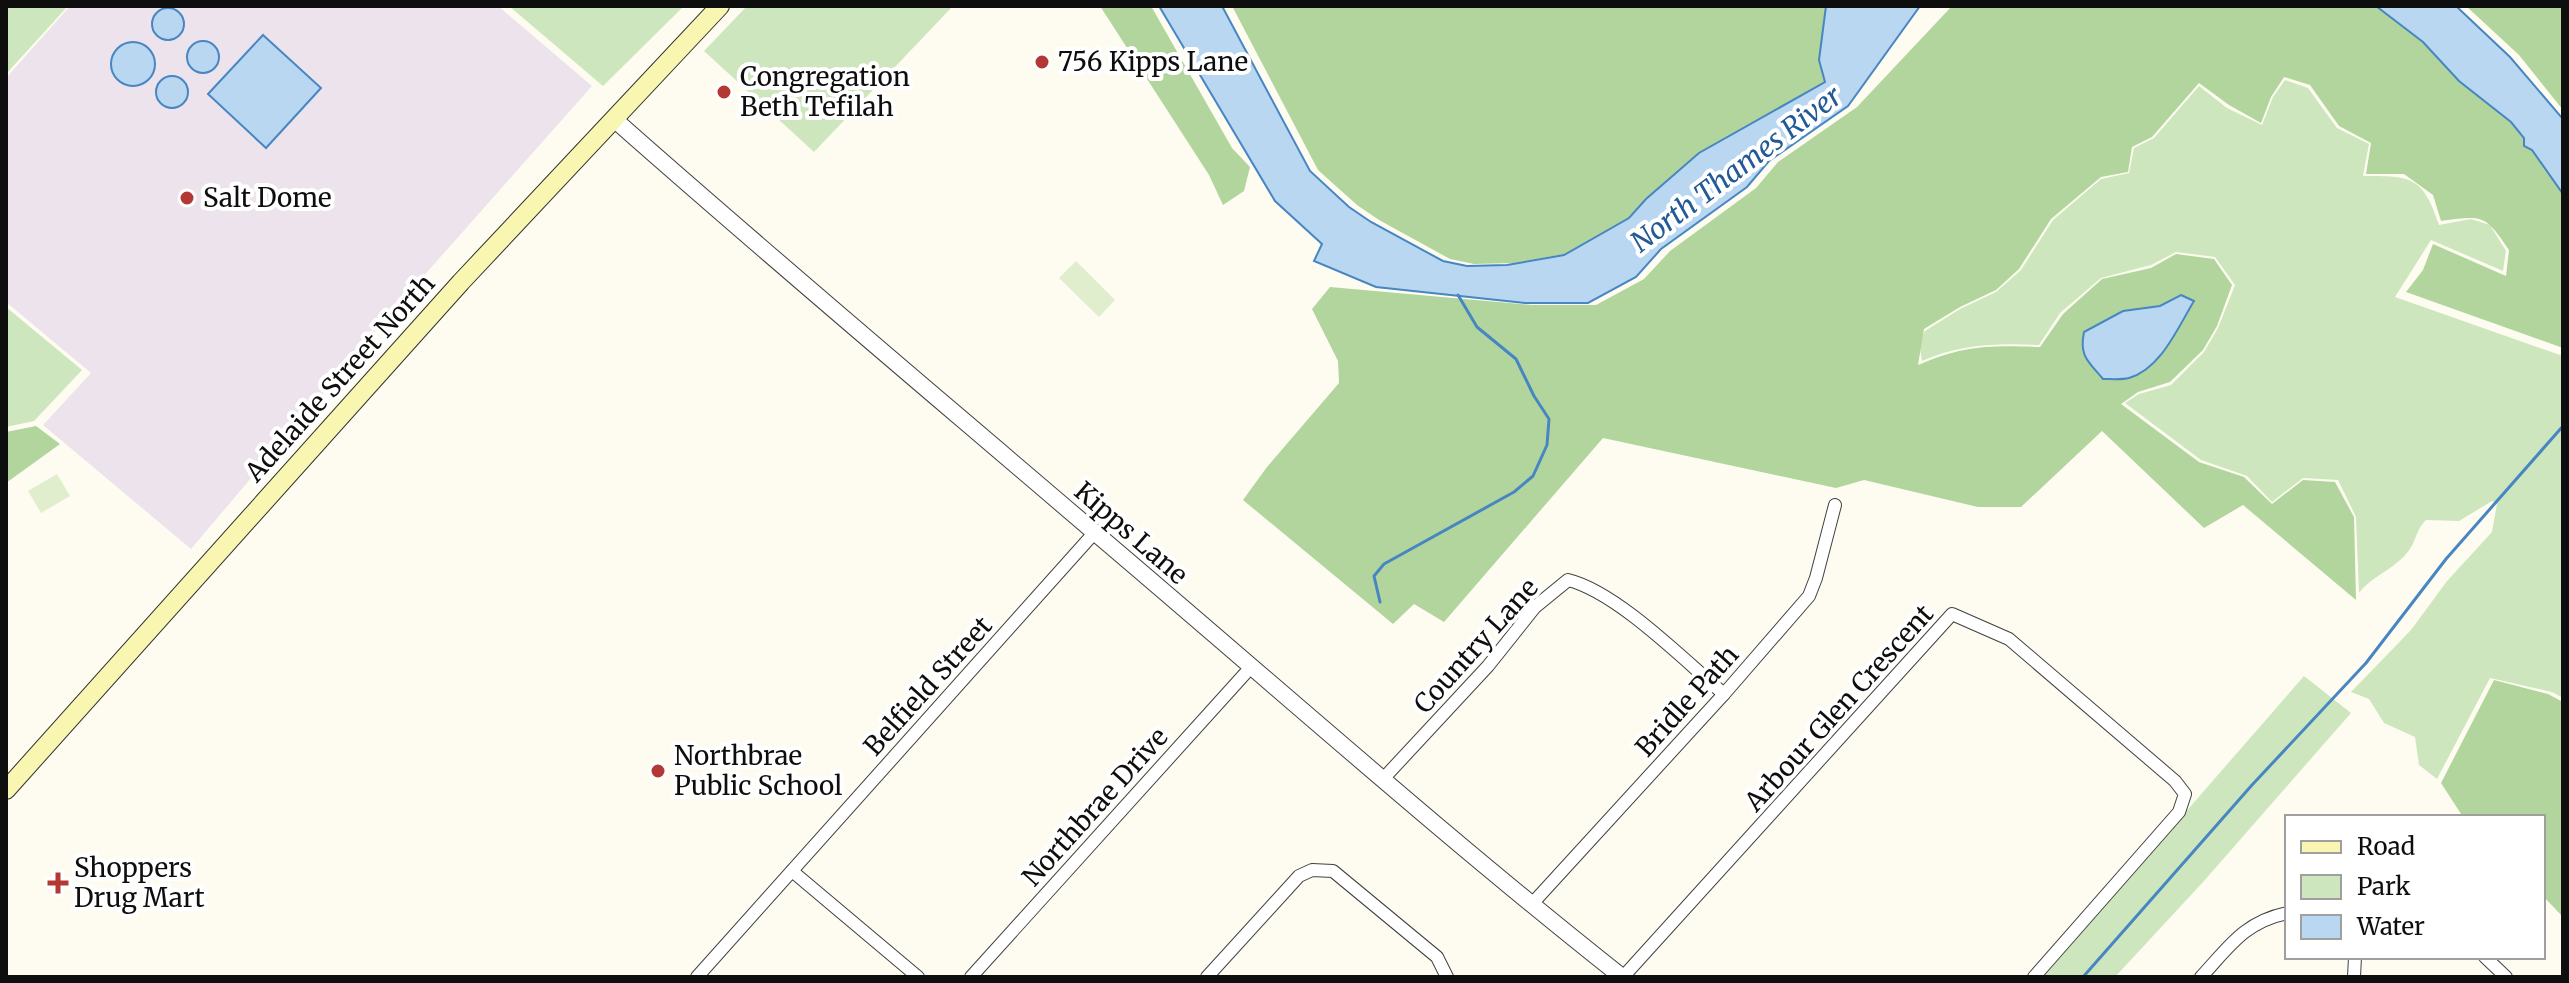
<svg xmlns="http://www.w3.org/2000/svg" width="2569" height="983" viewBox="0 0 2569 983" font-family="Merriweather,serif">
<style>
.industrial{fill:#ece3ec}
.green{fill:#cee6bd}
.forest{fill:#b2d59d}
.pitch{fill:#e0eece}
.water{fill:#b9d7f1;stroke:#4786c2;stroke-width:2}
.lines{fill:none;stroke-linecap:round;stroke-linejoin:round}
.stream{stroke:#4786c2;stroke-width:3}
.minor-casing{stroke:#414141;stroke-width:14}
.tertiary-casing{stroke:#414141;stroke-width:18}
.secondary-casing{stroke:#303030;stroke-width:20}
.minor{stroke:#fff;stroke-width:12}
.tertiary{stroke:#fff;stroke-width:16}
.secondary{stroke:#f8f6b1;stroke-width:18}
.poi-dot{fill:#b33732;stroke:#fff;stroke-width:3}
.labels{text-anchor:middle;stroke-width:8;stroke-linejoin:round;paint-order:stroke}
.poi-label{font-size:26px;fill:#0e0e0e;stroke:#fff;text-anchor:start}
.street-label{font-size:26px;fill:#0e0e0e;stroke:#fff}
.water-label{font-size:28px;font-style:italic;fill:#225996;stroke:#fff}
</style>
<rect width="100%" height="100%" fill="#fefcf1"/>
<polygon class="industrial" points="70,6 498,6 592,86 397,306 191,549 43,425 91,373 6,302 6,78"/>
<g class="green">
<polygon points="6,6 68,6 6,74"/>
<polygon points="509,6 684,6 603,86"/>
<polygon points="747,6 953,6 814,152 704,51"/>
<path d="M2285,80l23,8 29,40 32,16 -6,32c48,0 60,0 76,49l32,-6 19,6 16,26 -3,20 -72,-31 -36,57 168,59v342l-11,-6 -62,-14 -53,101 -18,-14 -4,-28 -31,-14 -15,-24 -18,-7 60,-62 36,-49 45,-49 5,-28 -5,-3 -33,20 -33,-1c-9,8 -10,20 -16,29 -14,20 -37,26 -51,44l-3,-76 -18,-37 -35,-2 -31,24 -25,-26 -46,-16 -76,-57 14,-9 32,-9 33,-33 14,-24 17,-43 -20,-28 -39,-5 -25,13 -50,13 -41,35 -21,32c-41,-2 -79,-1 -117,16l-3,-20 6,-10 35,-22 36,-17 25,-22 32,-50 48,-41 28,-6 5,-25 20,-10 45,-52 28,22 35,17 11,-28z"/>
<polygon points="6,307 82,370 34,421 6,427"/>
<polygon points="2304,676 2351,713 2204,881 2115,977 2042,977"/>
</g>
<g class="forest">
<polygon points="1100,6 1151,6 1232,148 1250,167 1244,191 1223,205 1209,175"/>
<polygon points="1232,6 1827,6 1820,65 1832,81 1635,217 1570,253 1514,263 1474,264 1450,259 1379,220 1357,205 1318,170"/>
<path d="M1952,6h427l49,38 89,79 46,63v162l-157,-56 17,-22 10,-26 73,32 3,-26c-24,-35 -25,-35 -68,-29l-8,-26 -29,-21h-38l5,-31 -32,-17 -29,-41 -26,-8 -13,20 -10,26 -32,-18 -30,-22 -47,54 -20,10 -4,25 -27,5 -50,42 -32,50 -23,21 -36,17 -36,22 -6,36c45,-20 74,-20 122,-18l23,-33 39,-35 49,-11 25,-14 38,5 18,26 -15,41 -14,24 -33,32 -32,10 -17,12 78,58 45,15 28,27 31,-24 32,2 19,35 2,83 -113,-95 -39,23 -102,-97 -81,76h-43l-114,-27 -28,8 -233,-50 -159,184 -30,-18 -21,20 -150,-124 24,-33 72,-84 -1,-22 -26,-52 18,-22 202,18h64l48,-26 26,-28 86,-63 22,-26 79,-55z"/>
<polygon points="2466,6 2563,6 2563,110 2519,55"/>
<polygon points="36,426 60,444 6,483 6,432"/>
<polygon points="2494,680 2548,694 2563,702 2563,917 2543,896 2543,817 2463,817 2441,783"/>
</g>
<g class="pitch">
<polygon points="1076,261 1115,300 1099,317 1059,278"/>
<polygon points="57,474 70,496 41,513 28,491"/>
</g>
<g class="water">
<polygon points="1159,6 1222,6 1310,171 1349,207 1371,222 1443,261 1467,266 1507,265 1564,255 1629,218 1646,199 1699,153 1825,82 1819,60 1826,6 1920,6 1848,106 1769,161 1747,187 1661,249 1636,277 1588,303 1525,303 1376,287 1314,261 1322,244 1275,201"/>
<polygon points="2376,6 2456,6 2510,57 2563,119 2563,194 2532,150 2524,146 2524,138 2511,122 2459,81 2423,42"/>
<circle cx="168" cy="24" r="16"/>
<polygon points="263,35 321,88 266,148 208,94"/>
<circle cx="203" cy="57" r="16"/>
<circle cx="133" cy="64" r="22"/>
<circle cx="172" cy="92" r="16"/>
<path d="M2181,295l13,6c-16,26 -33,68 -65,77 -7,2 -18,1 -26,1 -15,-18 -24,-23 -19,-47l39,-21 37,-5z"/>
</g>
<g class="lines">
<g class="stream">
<polyline points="1380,602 1374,576 1384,564 1514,492 1533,476 1547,445 1549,419 1534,396 1516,359 1477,327 1458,295"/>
<polyline points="2083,977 2252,785 2366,663 2446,559 2563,426"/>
</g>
<g class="minor-casing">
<g id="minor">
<path d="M1383,779l105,-113 47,-59 33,-27c49,12 116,80 156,114"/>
<polyline points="792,871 918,977"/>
<polyline points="1531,905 1724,694 1809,596 1816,578 1835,505"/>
<polyline points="2485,957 2506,977"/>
<polyline points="697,977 1095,532"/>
<polyline points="971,977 1251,667"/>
<polyline points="1207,977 1299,876 1312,870 1333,871 1437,957 1447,977"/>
<polyline points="1623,977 1952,614 2009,639 2175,781 2185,794 2179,812 2034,977"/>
<path d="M2201,977c28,-30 43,-55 86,-64"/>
<polyline points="2354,977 2355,957"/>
</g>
</g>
<g class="tertiary-casing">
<path id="tertiary" d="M614,119c158,140 319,275 479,412 176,149 348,303 529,446"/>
</g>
<g class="secondary-casing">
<polyline id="secondary" points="6,790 461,282 720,6"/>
</g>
<use href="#minor" class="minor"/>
<use href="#tertiary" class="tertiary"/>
<use href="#secondary" class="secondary"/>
</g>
<g class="poi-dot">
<circle cx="1042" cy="62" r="8"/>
<circle cx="724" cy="92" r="8"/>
<circle cx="187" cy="198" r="8"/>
<circle cx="658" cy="771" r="8"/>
<path d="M54 871h8v8h8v8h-8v8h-8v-8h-8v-8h8z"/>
</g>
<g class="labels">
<g class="poi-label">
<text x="1058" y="71">756 Kipps Lane</text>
<text x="740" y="86">Congregation<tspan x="740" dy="30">Beth Tefilah</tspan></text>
<text x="203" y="207">Salt Dome</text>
<text x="674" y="765">Northbrae<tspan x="674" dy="30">Public School</tspan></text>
<text x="74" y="877">Shoppers<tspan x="74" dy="30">Drug Mart</tspan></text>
</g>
<g class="street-label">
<text transform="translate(340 378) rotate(-48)" y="9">Adelaide Street North</text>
<text transform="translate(1131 533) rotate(41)" y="9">Kipps Lane</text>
<text transform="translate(1476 646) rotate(-48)" y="9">Country Lane</text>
<text transform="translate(928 686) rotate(-48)" y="9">Belfield Street</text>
<text transform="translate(1687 701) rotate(-48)" y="9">Bridle Path</text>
<text transform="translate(1839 708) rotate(-48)" y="9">Arbour Glen Crescent</text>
<text transform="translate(1095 807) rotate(-48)" y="9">Northbrae Drive</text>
</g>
<g class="water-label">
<text transform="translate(1736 169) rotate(-37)" y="10">North Thames River</text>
</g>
</g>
<rect width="2569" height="983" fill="none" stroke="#0e0e0e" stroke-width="16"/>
<rect x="2285" y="815" width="260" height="144" fill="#ffffff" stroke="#9f9f9f" stroke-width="2"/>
<rect x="2301" y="841" width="40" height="12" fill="#f8f6b1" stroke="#9f9f9f" stroke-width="2"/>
<text x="2357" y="855" font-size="24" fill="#0e0e0e">Road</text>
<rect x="2301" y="875" width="40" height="24" fill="#cee6bd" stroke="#9f9f9f" stroke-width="2"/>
<text x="2357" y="895" font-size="24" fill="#0e0e0e">Park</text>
<rect x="2301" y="915" width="40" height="24" fill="#b9d7f1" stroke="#9f9f9f" stroke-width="2"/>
<text x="2357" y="935" font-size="24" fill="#0e0e0e">Water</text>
</svg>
